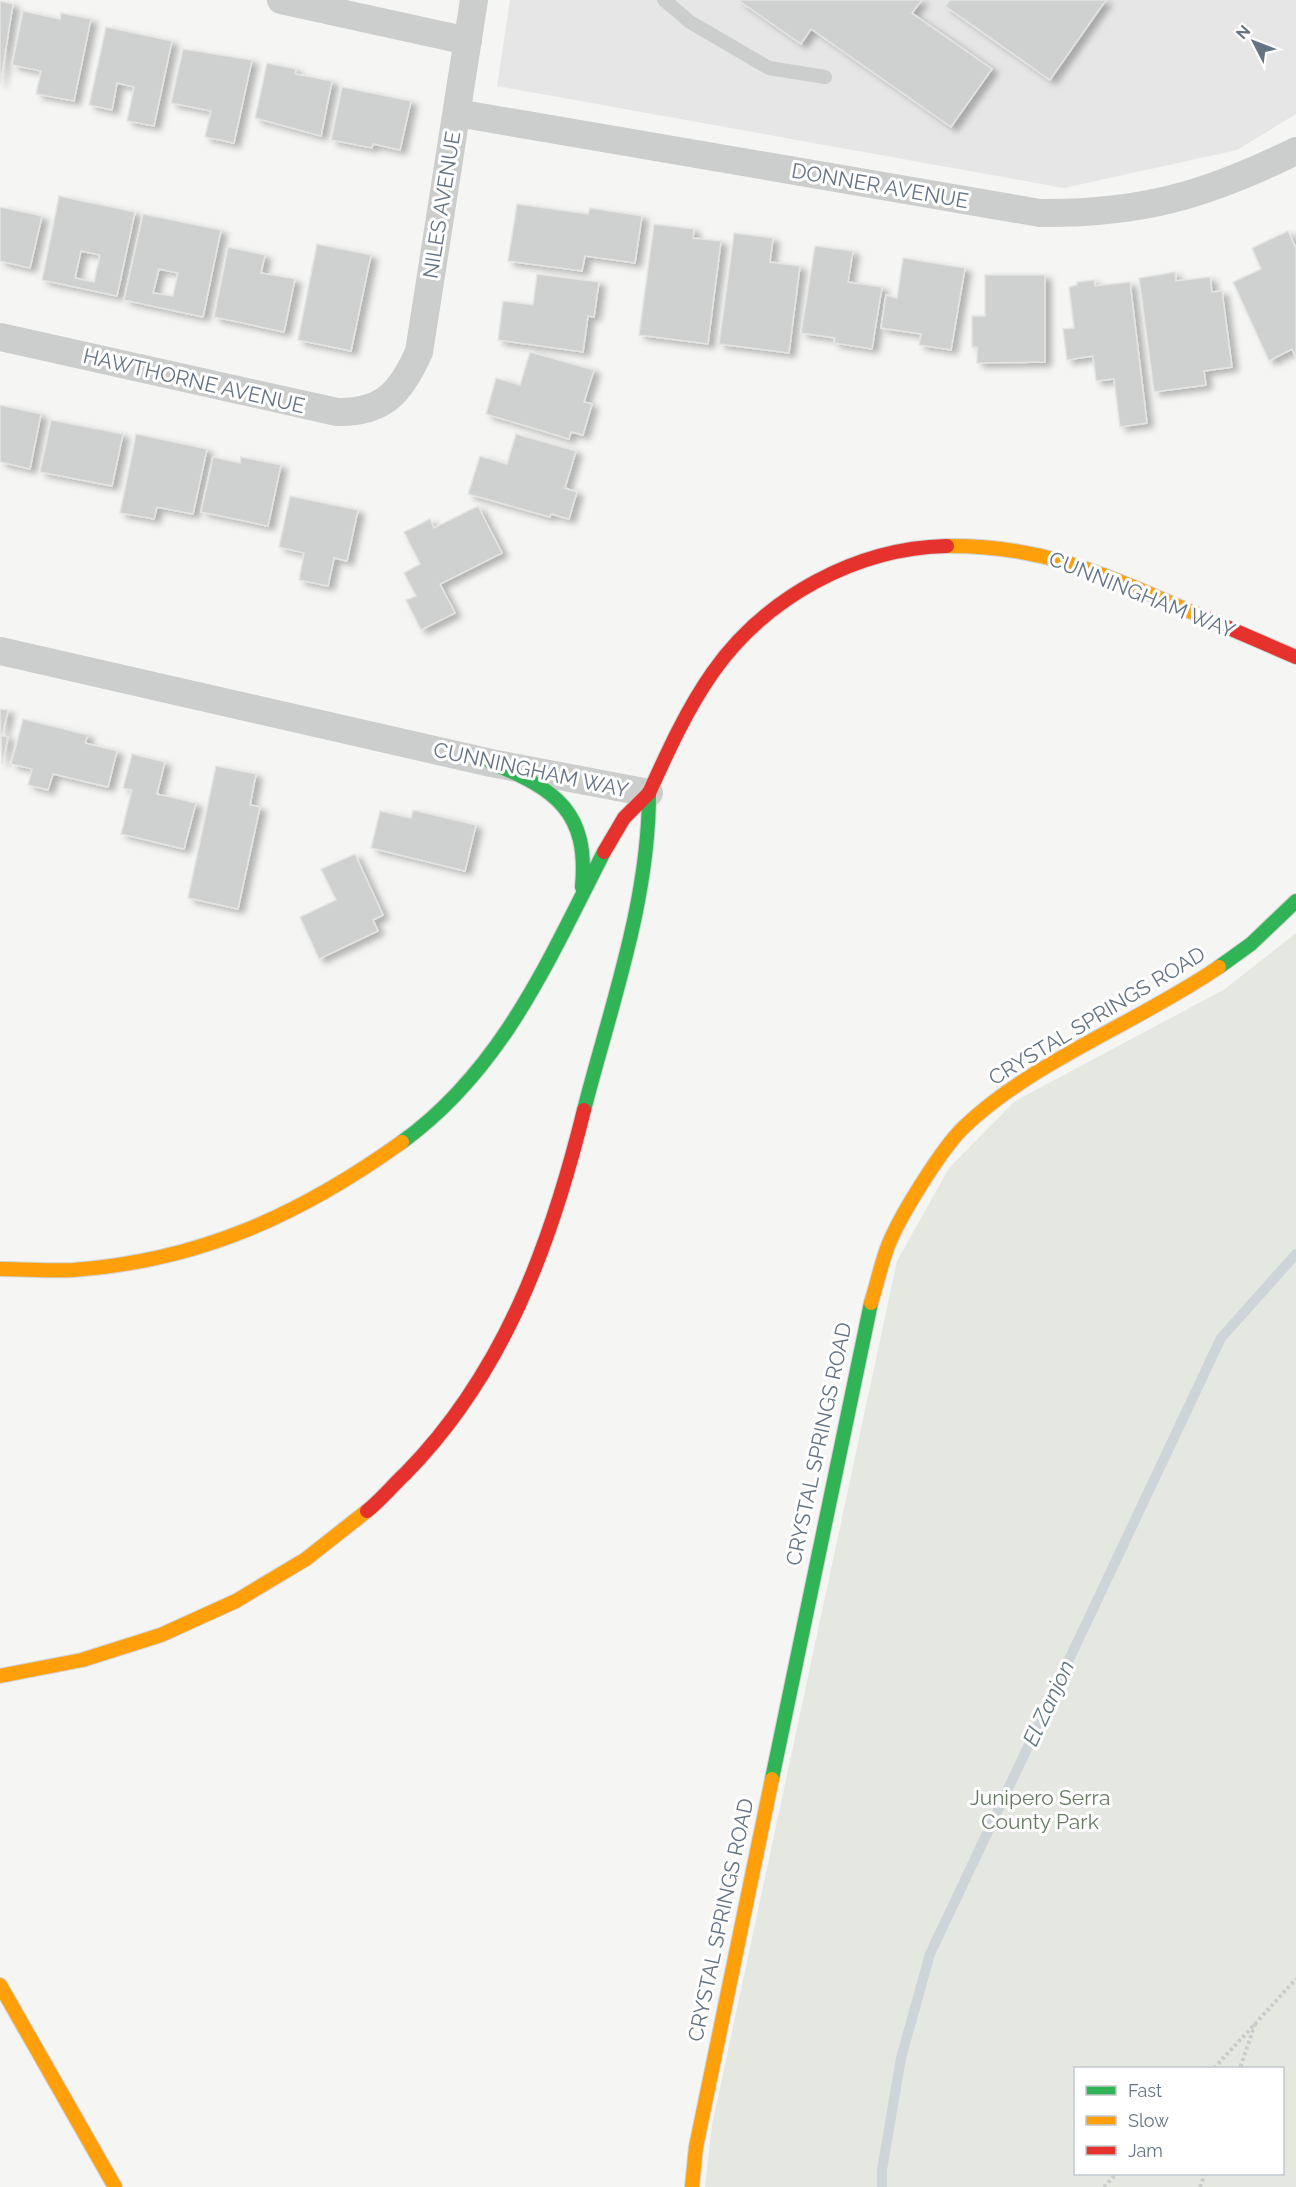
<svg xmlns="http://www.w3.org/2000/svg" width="1296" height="2187" viewBox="0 0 1296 2187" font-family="Raleway,sans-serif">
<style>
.built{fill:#e5e6e5}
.green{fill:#e4e8e1;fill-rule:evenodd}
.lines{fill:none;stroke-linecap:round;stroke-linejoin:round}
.stream{stroke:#cdd5d8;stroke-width:10}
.building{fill:#cfd0d0;stroke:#e4e4e3;stroke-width:1.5;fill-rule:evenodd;filter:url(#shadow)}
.fast-casing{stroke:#d1d3d3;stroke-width:16}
.slow-casing{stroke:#d1d3d3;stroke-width:16}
.jam-casing{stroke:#d1d3d3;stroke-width:16}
.path{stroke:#cacbcb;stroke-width:4;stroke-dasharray:3 3;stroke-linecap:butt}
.lane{stroke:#cccece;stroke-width:14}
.street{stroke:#cccece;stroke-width:28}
.fast{stroke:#30b455;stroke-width:14}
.slow{stroke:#ff9f0a;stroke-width:14}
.jam{stroke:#e5322d;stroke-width:14}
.labels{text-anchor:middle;stroke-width:6;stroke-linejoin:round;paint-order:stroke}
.street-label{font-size:21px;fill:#647484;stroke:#fff}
.park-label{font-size:21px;fill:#677b63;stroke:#fff}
.water-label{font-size:22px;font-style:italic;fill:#5f7780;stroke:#fff}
</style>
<defs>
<filter id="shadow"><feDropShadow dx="6" dy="4" stdDeviation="3" flood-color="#0004"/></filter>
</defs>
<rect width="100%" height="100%" fill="#f5f5f3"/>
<polygon class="built" points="510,0 1296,0 1296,114 1237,150 1064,188 497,86"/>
<path class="green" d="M1296,933v1254h-591l7,-62 185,-864 52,-93 66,-67 210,-112zM1076,2068h206v106h-206z"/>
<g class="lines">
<polyline class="stream" points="882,2187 882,2170 901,2058 930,1954 1221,1338 1296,1254"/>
</g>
<g class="building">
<polygon points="738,0 922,0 912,13 992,69 951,127 811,29 801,44"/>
<polygon points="950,0 1106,0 1050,80 945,6"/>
<polygon points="0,1 13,4 0,84"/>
<polygon points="23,11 60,19 61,13 91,19 74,101 36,94 41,71 12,65"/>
<polygon points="106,27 172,41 154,126 127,121 134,87 117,83 112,110 89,105"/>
<polygon points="183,49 252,60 234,143 205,137 211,111 171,103"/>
<polygon points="267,63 296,69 295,74 332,81 321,136 255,118"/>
<polygon points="342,87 411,101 400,150 373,144 372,148 331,140"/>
<path d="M59,196l76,16 -18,84 -75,-16zM81,251l19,4 -6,27 -19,-4z"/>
<polygon points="517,204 588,214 590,208 642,216 635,263 585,256 582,271 508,261"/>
<polygon points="0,207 42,216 30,268 0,261"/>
<path d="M143,214l78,16 -18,87 -79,-17zM159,269l19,4 -5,23 -20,-3z"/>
<polygon points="654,224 694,229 693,238 721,241 708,344 639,335"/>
<polygon points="1288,231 1296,248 1296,358 1292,349 1269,361 1233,282 1261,269 1252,248"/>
<polygon points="734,233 773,238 770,262 800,266 789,353 719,344"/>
<polygon points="317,244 371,255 351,351 298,340"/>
<polygon points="815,246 853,251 848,282 882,287 872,349 834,343 835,338 801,333"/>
<polygon points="228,247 265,255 261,273 295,279 284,332 214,317"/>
<polygon points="903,258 965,268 951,350 919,345 921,334 881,328 886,295 897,298"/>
<polygon points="1175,272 1176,281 1210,277 1212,292 1222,291 1232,367 1204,371 1206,385 1154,392 1139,278"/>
<polygon points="537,274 599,282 594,317 588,316 583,352 498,340 503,301 533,305"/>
<polygon points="985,275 1045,275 1045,362 977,363 977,347 972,347 972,316 985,316"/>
<polygon points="1094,280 1095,286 1130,282 1147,423 1120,427 1114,379 1096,381 1093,356 1067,360 1063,329 1074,328 1069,287 1077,285 1077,282"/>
<polygon points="530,352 594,370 584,402 592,404 583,435 571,432 569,439 486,414 496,378 520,385"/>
<polygon points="0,405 41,414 30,469 0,462"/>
<polygon points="51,420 123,434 112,486 40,472"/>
<polygon points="136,434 207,449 193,514 157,507 154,519 120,513"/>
<polygon points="516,434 576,451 565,488 577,492 569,519 551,514 550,517 468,494 480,456 507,464"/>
<polygon points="213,457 240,463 241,457 281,465 268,526 201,512"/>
<polygon points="290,496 358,510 347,561 334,558 328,586 299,580 304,553 279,547"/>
<polygon points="478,506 502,553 440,584 455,613 421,630 406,600 416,596 404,573 420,564 404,532 430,519 434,528"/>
<polygon points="0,709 8,710 2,736 8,737 2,764"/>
<polygon points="23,719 88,735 85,743 117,751 108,787 53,774 48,790 28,785 32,769 11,764"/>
<polygon points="132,754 165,762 157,794 196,803 184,849 121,834 132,790 123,788"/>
<polygon points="216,766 256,774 250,805 260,807 238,909 188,898"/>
<polygon points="413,810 476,825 465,871 371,848 380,811 411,818"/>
<polygon points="355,854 383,915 373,920 378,931 319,959 300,917 336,900 321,869"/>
</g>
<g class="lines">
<g class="fast-casing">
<g id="fast">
<path d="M491,763c65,26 98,49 91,124"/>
<polyline points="1219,967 1251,944 1296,901"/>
<path d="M584,1110c27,-105 65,-208 65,-317"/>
<path d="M402,1142c101,-73 147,-183 202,-290"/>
<polyline points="772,1779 871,1303"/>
</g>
</g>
<g class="slow-casing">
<g id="slow">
<path d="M947,546c104,-1 169,34 261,73"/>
<path d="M0,1269c24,0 49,2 73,1 126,-9 227,-55 329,-128"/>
<path d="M871,1303c6,-19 10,-39 17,-57 11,-29 54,-98 76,-119 69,-66 175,-105 255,-160"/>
<polyline points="0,1676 82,1660 161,1635 236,1601 306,1559 367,1511"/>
<polyline points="0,1985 115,2187"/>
<polyline points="692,2187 696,2147 772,1779"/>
</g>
</g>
<g class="jam-casing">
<g id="jam">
<polyline points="1208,619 1296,657"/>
<path d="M649,793c19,-42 38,-84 64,-121 53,-75 143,-124 234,-126"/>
<polyline points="604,852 624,818 649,793"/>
<path d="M367,1511c14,-11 26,-26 39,-38 98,-100 145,-229 178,-363"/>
</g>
</g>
<g class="path">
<polyline points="1255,2024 1296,1979"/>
<polyline points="1214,2068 1255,2024 1240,2068"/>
<polyline points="1104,2187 1116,2174"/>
<polyline points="1200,2187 1205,2174"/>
</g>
<polyline class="lane" points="664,0 690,22 769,68 825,77"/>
<g class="street">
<polyline points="281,0 468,41"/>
<path d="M457,113l583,100c101,1 166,-18 256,-62"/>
<path d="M0,337l337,75c47,1 64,-20 82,-60l55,-352"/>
<polyline points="0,651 491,763 649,793"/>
</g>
<use href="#fast" class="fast"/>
<use href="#slow" class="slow"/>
<use href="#jam" class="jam"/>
</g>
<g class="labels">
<g class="street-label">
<text transform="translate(880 186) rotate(10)" y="7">DONNER AVENUE</text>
<text transform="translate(442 205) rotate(-81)" y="7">NILES AVENUE</text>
<text transform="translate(194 381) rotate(13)" y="7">HAWTHORNE AVENUE</text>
<text transform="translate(1142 595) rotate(22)" y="7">CUNNINGHAM WAY</text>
<text transform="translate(531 770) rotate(12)" y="7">CUNNINGHAM WAY</text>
<text transform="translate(1097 1016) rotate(-31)" y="7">CRYSTAL SPRINGS ROAD</text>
<text transform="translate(819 1444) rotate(-78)" y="7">CRYSTAL SPRINGS ROAD</text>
<text transform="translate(721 1920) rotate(-78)" y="7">CRYSTAL SPRINGS ROAD</text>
</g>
<g class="park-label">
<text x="1040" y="1805">Junipero Serra<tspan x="1040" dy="24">County Park</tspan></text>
</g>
<g class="water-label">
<text transform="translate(1048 1703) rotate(-65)" y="8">El Zanjon</text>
</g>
</g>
<rect x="1074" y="2067" width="210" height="108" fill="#ffffff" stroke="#c1c7ce" stroke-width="1.5"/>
<rect x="1086" y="2086" width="30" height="9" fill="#30b455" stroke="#c1c7ce" stroke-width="1.5"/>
<text x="1128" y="2097" font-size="18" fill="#647484">Fast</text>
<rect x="1086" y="2116" width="30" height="9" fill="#ff9f0a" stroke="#c1c7ce" stroke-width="1.5"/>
<text x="1128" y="2127" font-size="18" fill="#647484">Slow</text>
<rect x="1086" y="2146" width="30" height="9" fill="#e5322d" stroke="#c1c7ce" stroke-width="1.5"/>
<text x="1128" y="2157" font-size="18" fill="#647484">Jam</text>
<g transform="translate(1254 42) rotate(312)" stroke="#ffffff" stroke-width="4.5" paint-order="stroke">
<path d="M0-4.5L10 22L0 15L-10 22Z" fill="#647484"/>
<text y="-9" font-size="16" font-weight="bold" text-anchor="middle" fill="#647484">N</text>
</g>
</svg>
